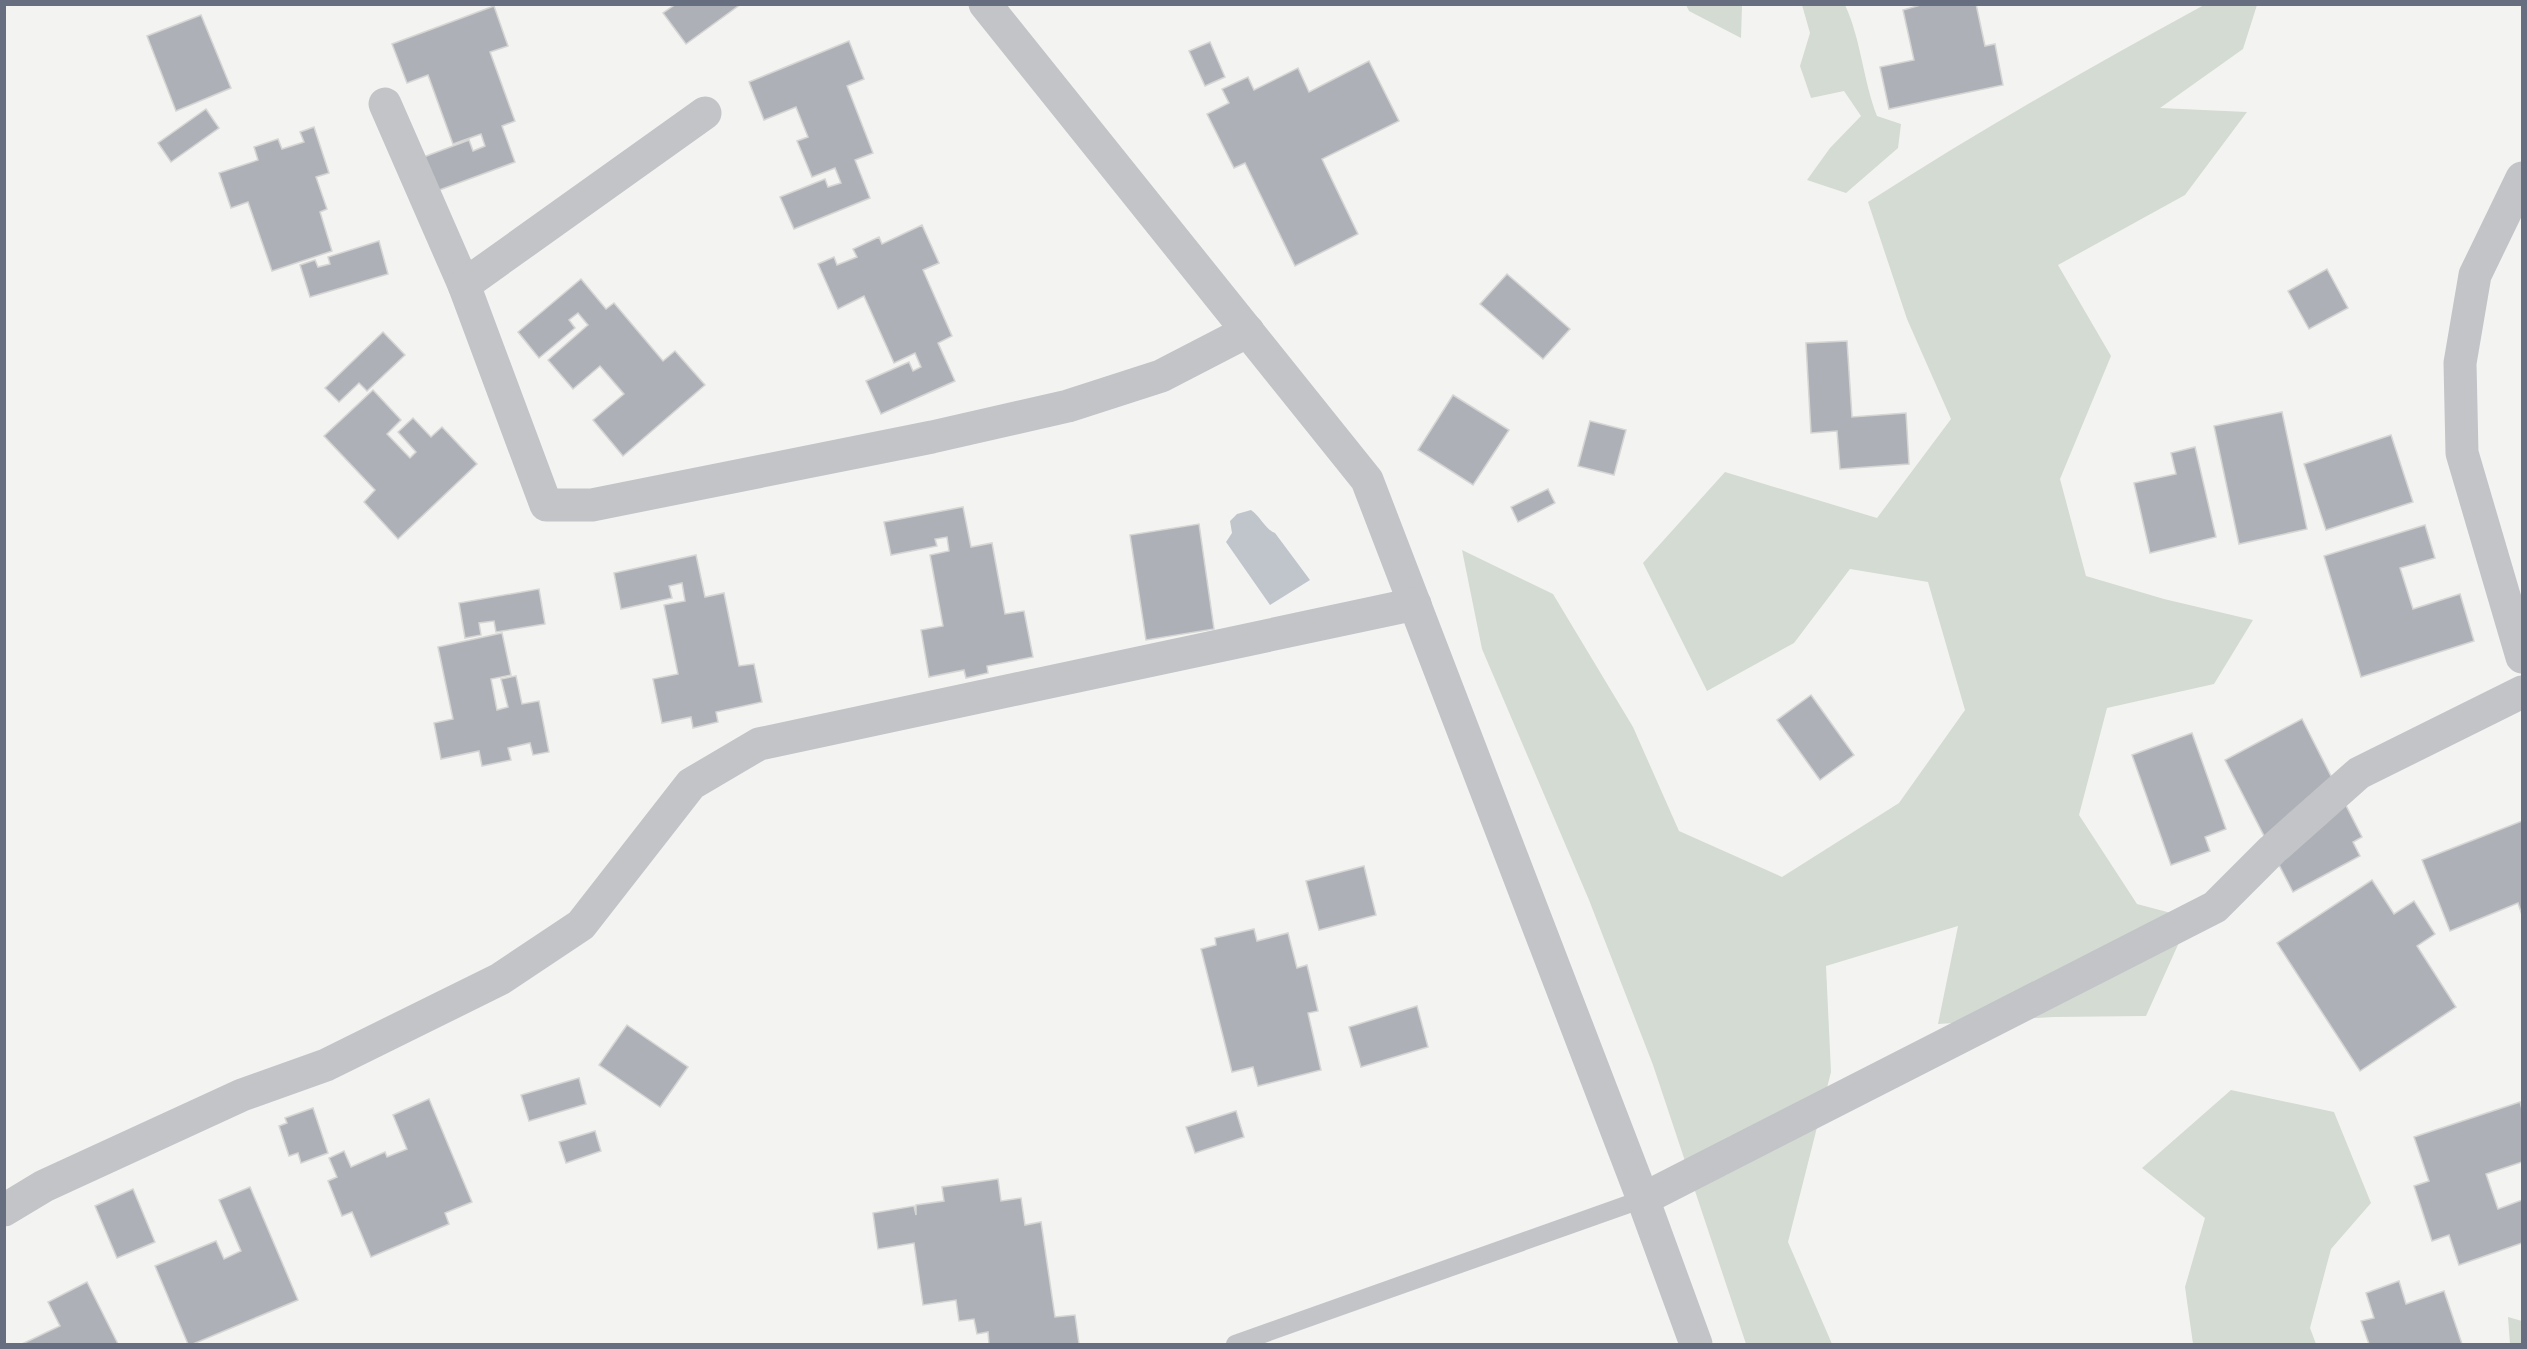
<svg xmlns="http://www.w3.org/2000/svg" width="2527" height="1349" viewBox="0 0 2527 1349" font-family="Commissioner,sans-serif">
<style>
.green{fill:#d4dbd2}
.water{fill:#c0c5cc}
.building{fill:#adb1b7;stroke:#d5d5d3;stroke-width:1.5}
.lines{fill:none;stroke-linecap:round;stroke-linejoin:round}
.lane{stroke:#c2c4c8;stroke-width:18}
.street{stroke:#c2c4c8;stroke-width:33}
</style>
<rect width="100%" height="100%" fill="#f3f4f1"/>
<g class="green">
<polygon points="1686,5 1742,5 1741,38 1689,11"/>
<path d="M1802,5h43c16,34 18,75 32,111l24,8 -3,24 -52,45 -39,-13 23,-32 31,-32 -17,-25 -33,7 -11,-32 10,-33z"/>
<path d="M2204,5h53l-14,44 -83,59 87,4 -62,83 -127,70 53,91 -51,123 26,97 78,23 89,21 -39,64 -107,24 -28,107 58,89 53,14 -44,98 -92,1 -116,7 20,-98 -132,40 5,106 -43,170 44,102h-86l-93,-279 -64,-165 -107,-251 -20,-99 91,44 80,133 46,104 103,46 117,-74 66,-93 -37,-128 -78,-13 -56,74 -87,48 -64,-128 82,-91 152,46 74,-99 -44,-100 -39,-117c109,-70 222,-135 336,-197z"/>
<polygon points="2231,1090 2334,1112 2371,1203 2331,1249 2310,1328 2316,1344 2193,1344 2185,1287 2205,1218 2142,1168"/>
<polygon points="2508,1317 2522,1321 2522,1344 2510,1344"/>
</g>
<path class="water" d="M1251,510c10,7 13,18 24,23l35,47 -40,25 -44,-63 6,-9 -2,-12 7,-7z"/>
<g class="building">
<polygon points="676,4 741,4 686,44 663,13"/>
<polygon points="1976,4 1985,46 1995,44 2003,85 1889,109 1880,67 1914,60 1903,10 1924,4"/>
<polygon points="494,6 508,46 490,52 515,121 502,126 515,162 434,192 421,158 469,140 473,151 485,146 481,134 453,144 428,75 407,83 392,44"/>
<polygon points="201,15 231,88 176,111 147,36"/>
<polygon points="849,41 864,79 847,86 873,153 855,160 870,198 794,229 780,197 825,179 828,187 841,183 835,168 812,177 797,141 808,137 796,107 764,120 749,82"/>
<polygon points="1210,42 1225,77 1205,86 1189,51"/>
<polygon points="1369,61 1399,121 1322,159 1358,234 1295,266 1245,163 1234,168 1207,114 1229,103 1222,89 1248,77 1254,90 1298,68 1309,92"/>
<polygon points="206,109 219,128 171,162 158,143"/>
<polygon points="314,127 329,173 316,177 327,209 320,212 332,251 272,271 248,202 231,208 219,173 258,160 254,147 278,139 282,149 304,142 300,132"/>
<polygon points="922,225 939,263 923,270 952,336 938,343 955,381 881,414 866,381 909,362 913,371 921,367 915,353 894,363 864,296 838,309 818,264 834,257 837,265 857,257 853,249 879,237 882,244"/>
<polygon points="379,241 388,274 310,297 300,265 315,260 318,267 330,264 328,257"/>
<polygon points="2327,269 2348,308 2309,329 2288,291"/>
<polygon points="1507,274 1570,329 1543,359 1480,304"/>
<polygon points="581,279 606,309 614,303 663,361 675,351 705,385 623,456 593,420 624,394 600,366 573,389 548,360 588,325 578,313 569,320 575,328 539,358 518,332"/>
<polygon points="383,332 405,355 367,391 359,383 339,402 325,388"/>
<polygon points="1847,341 1852,417 1906,413 1909,464 1840,469 1837,431 1811,433 1806,343"/>
<polygon points="373,390 401,420 387,434 410,458 416,452 398,432 413,418 431,437 442,427 477,464 398,539 364,502 375,490 324,436"/>
<polygon points="1453,395 1509,430 1473,485 1418,450"/>
<polygon points="2282,412 2307,529 2239,544 2214,426"/>
<polygon points="1590,421 1626,430 1614,475 1578,466"/>
<polygon points="2391,435 2413,502 2326,530 2304,464"/>
<polygon points="2195,447 2216,537 2150,553 2134,483 2176,474 2171,453"/>
<polygon points="1548,489 1555,503 1518,522 1511,507"/>
<polygon points="963,507 971,547 992,543 1005,614 1024,611 1033,657 987,666 988,673 966,678 964,670 929,677 921,630 943,626 930,555 949,551 947,537 935,539 937,546 891,555 884,522"/>
<polygon points="1199,524 1214,629 1146,640 1130,535"/>
<polygon points="2425,525 2435,558 2400,568 2413,609 2460,594 2474,641 2361,677 2324,556"/>
<polygon points="696,555 705,597 724,593 739,666 754,664 762,702 716,712 718,722 693,728 691,717 662,723 653,679 678,674 664,605 685,601 682,583 669,586 672,598 621,609 614,573"/>
<polygon points="539,589 545,624 496,632 494,621 479,623 481,635 465,638 459,603"/>
<polygon points="502,633 511,675 491,679 497,710 508,707 501,679 516,676 522,704 539,701 549,752 533,755 530,743 508,748 511,760 482,766 479,751 441,759 434,723 453,719 438,647"/>
<polygon points="1811,695 1854,755 1820,780 1777,720"/>
<polygon points="2302,719 2362,837 2353,842 2360,856 2293,892 2225,760"/>
<polygon points="2192,733 2226,829 2205,837 2210,851 2171,865 2132,755"/>
<polygon points="2522,821 2522,915 2518,903 2450,931 2422,860"/>
<polygon points="1364,866 1376,915 1319,930 1306,881"/>
<polygon points="2372,880 2394,914 2414,901 2435,934 2417,946 2456,1007 2360,1071 2277,943"/>
<polygon points="1254,929 1257,941 1288,933 1297,968 1307,965 1318,1011 1308,1013 1321,1070 1258,1086 1253,1067 1232,1072 1201,949 1216,945 1215,938"/>
<polygon points="1417,1006 1428,1047 1361,1067 1349,1027"/>
<polygon points="627,1025 688,1067 660,1107 599,1065"/>
<polygon points="579,1078 586,1104 529,1121 521,1095"/>
<polygon points="429,1099 472,1202 445,1213 449,1224 371,1257 352,1212 342,1216 328,1181 337,1177 329,1158 344,1151 351,1167 385,1152 387,1157 407,1149 393,1115"/>
<polygon points="2520,1102 2522,1109 2522,1162 2486,1174 2498,1209 2522,1200 2522,1243 2459,1265 2449,1235 2432,1241 2414,1186 2429,1181 2414,1137"/>
<polygon points="313,1108 328,1153 301,1163 298,1153 289,1156 279,1126 287,1123 285,1118"/>
<polygon points="1236,1111 1244,1137 1195,1153 1186,1127"/>
<polygon points="595,1131 601,1151 566,1163 559,1142"/>
<polygon points="998,1179 1001,1201 1021,1198 1025,1225 1041,1222 1055,1317 1075,1315 1079,1344 989,1344 988,1332 977,1334 974,1319 959,1321 956,1300 923,1305 914,1243 878,1249 873,1213 914,1206 916,1215 916,1205 944,1201 942,1187"/>
<polygon points="250,1187 298,1300 193,1344 188,1344 155,1266 216,1241 224,1259 241,1251 219,1200"/>
<polygon points="133,1189 155,1242 117,1258 95,1206"/>
<polygon points="2399,1281 2406,1304 2444,1291 2462,1344 2369,1344 2361,1321 2374,1318 2366,1293"/>
<polygon points="87,1282 118,1344 22,1344 60,1326 48,1302"/>
</g>
<g class="lines">
<polyline class="lane" points="1235,1344 1643,1199"/>
<g class="street">
<polyline points="985,4 1367,480 1643,1199 1696,1344"/>
<polyline points="385,104 464,285 546,505 592,505 932,437 1068,406 1161,376 1248,331"/>
<polyline points="2522,178 2475,275 2460,363 2462,453 2522,657"/>
<polyline points="464,285 705,113"/>
<polyline points="1643,1199 2215,907 2272,850 2359,773 2522,692"/>
<polyline points="4,1210 44,1186 242,1095 326,1065 500,979 581,925 691,784 759,744 1415,604"/>
</g>
</g>
<rect width="2527" height="1349" fill="none" stroke="#666e7f" stroke-width="12"/>
</svg>
